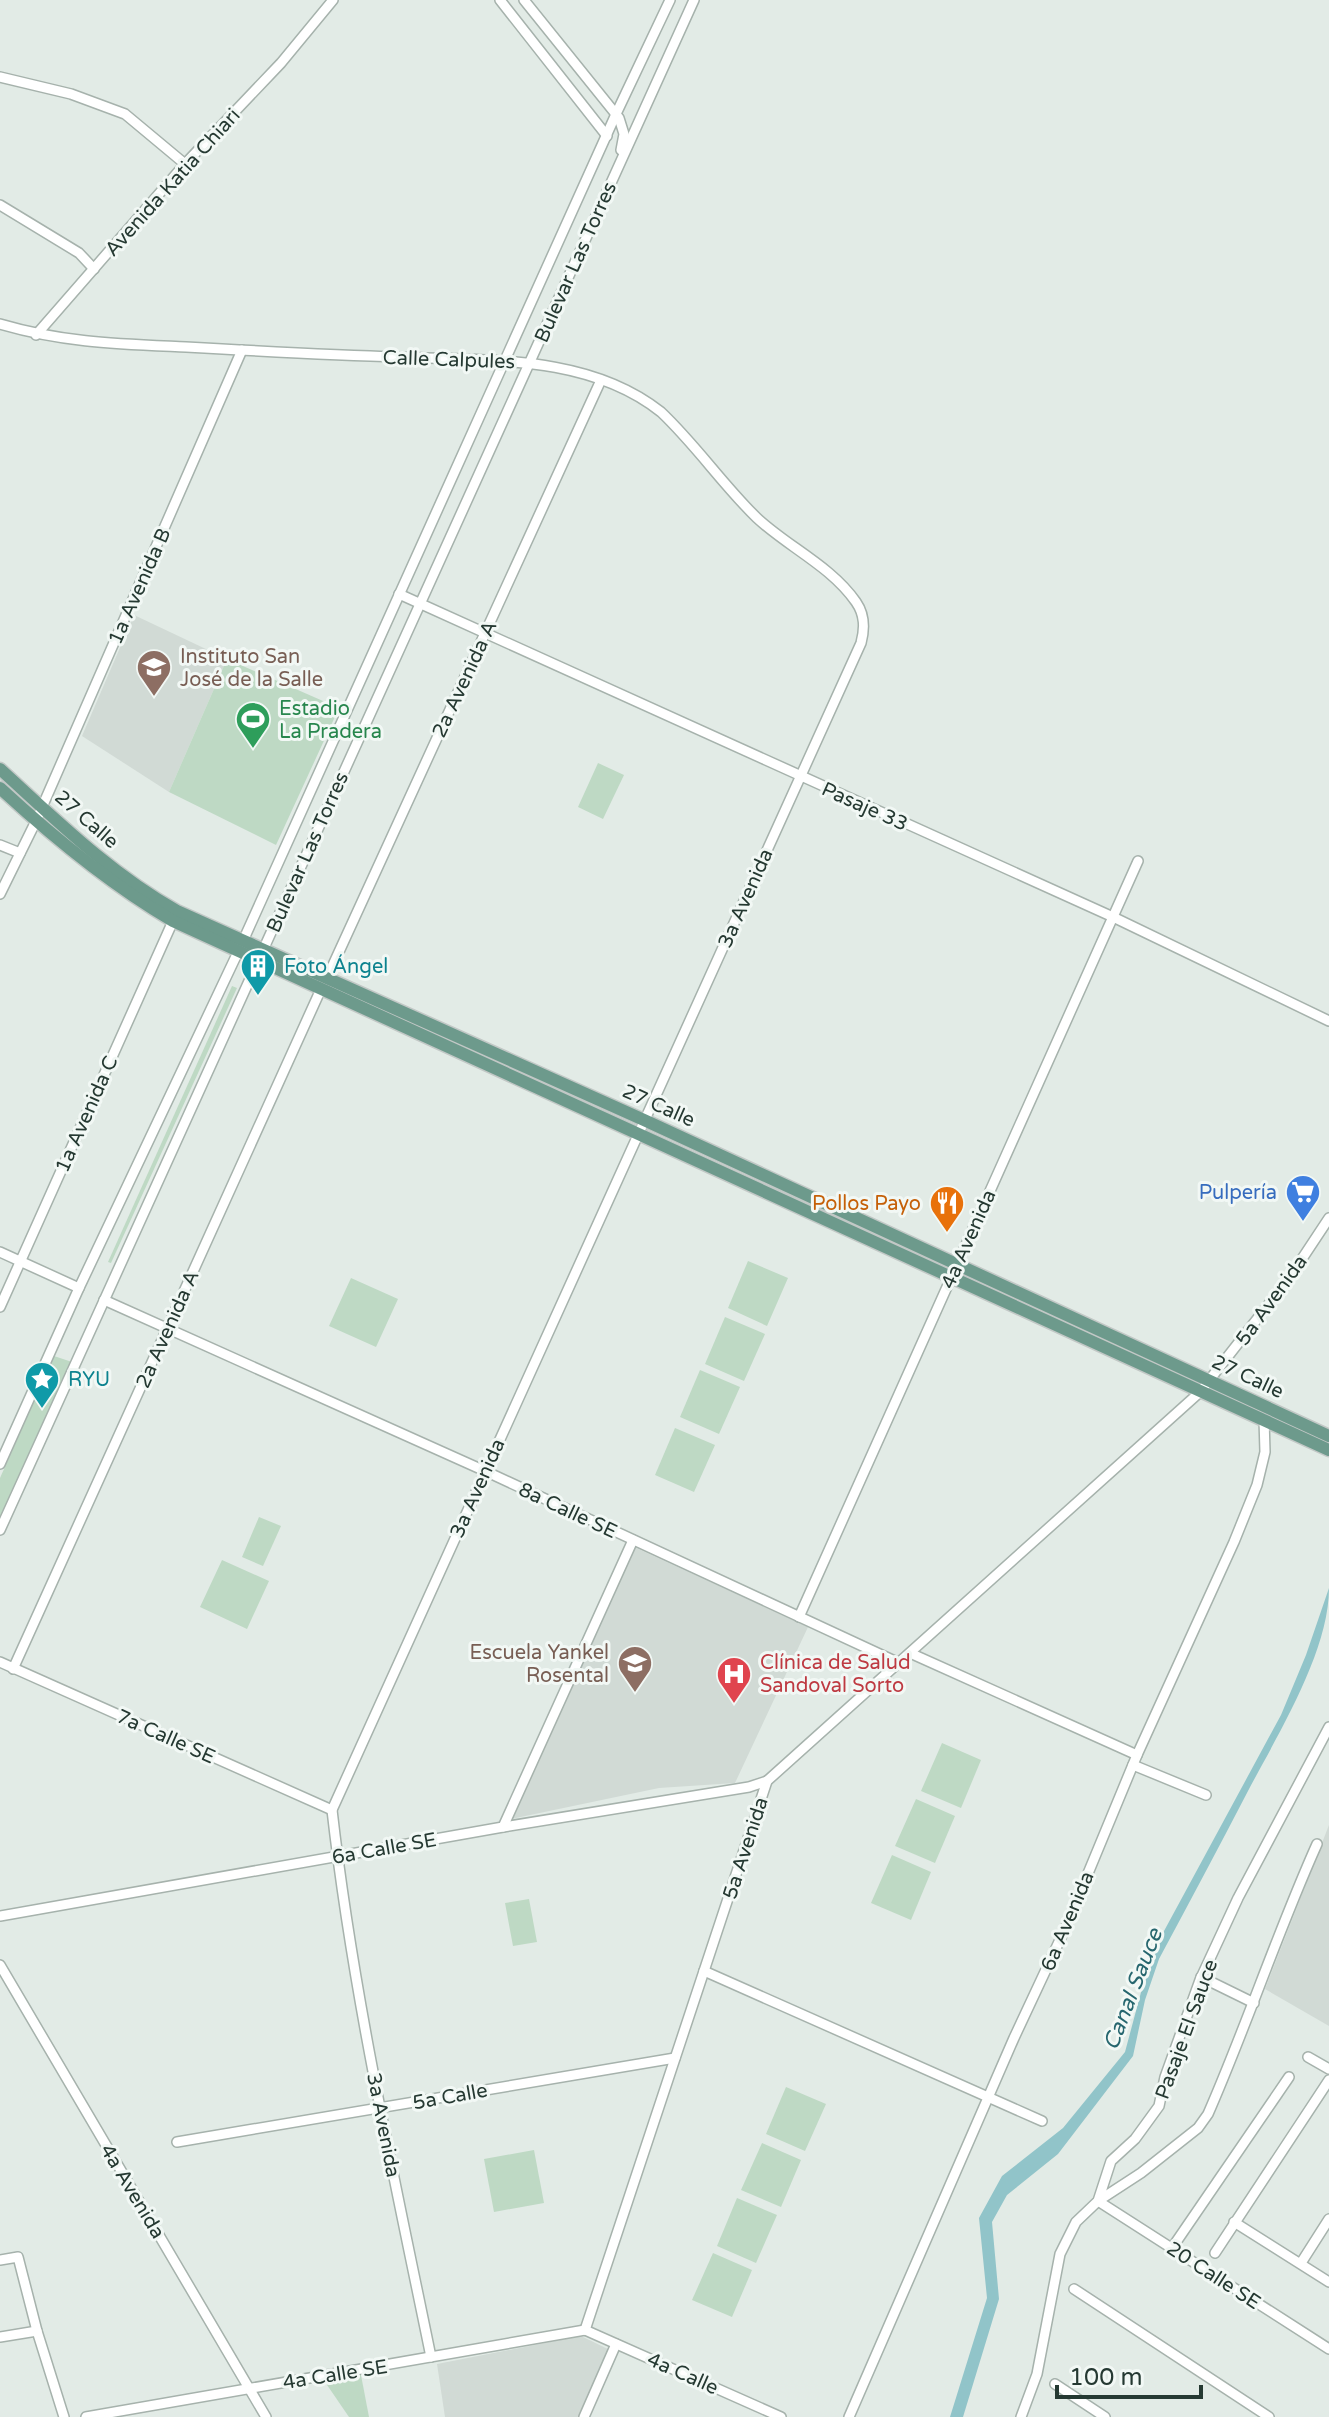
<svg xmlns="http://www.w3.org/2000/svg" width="1329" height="2417" viewBox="0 0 1329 2417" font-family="'Varela Round',sans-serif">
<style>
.built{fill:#d1dad5}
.green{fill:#bed9c4}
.water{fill:#91c4c9}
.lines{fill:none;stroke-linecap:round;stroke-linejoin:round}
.minor-casing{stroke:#a6b2ac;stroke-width:12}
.major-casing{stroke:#c2c8c6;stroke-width:15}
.minor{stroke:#fff;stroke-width:9}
.major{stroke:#6d9a8c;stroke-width:12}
.labels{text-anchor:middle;stroke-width:6;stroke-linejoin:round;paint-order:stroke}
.street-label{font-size:20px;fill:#253932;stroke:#f2f8f5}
.education-label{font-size:20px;fill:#785e54;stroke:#f2f8f5;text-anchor:start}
.leisure-label{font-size:20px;fill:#27864d;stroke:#f2f8f5;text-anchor:start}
.culture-label{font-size:20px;fill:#0d838f;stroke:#f2f8f5;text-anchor:start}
.shop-label{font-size:20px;fill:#366cbe;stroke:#f2f8f5;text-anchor:end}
.food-label{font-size:20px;fill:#c56008;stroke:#f2f8f5;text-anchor:end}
.health-label{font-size:20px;fill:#be3a42;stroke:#f2f8f5;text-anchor:start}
.water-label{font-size:22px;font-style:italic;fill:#26666e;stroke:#f2f8f5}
</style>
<rect width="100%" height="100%" fill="#e2ebe6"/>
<g class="built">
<polygon points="134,615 227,659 169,792 82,736"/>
<polygon points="634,1547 808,1627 735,1783 659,1788 511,1819"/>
<polygon points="1329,1825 1329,2026 1265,1989"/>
<polygon points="581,2336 610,2350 580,2417 445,2417 437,2364"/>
</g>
<g class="green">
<polygon points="227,659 339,708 276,845 169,792"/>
<polygon points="598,763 624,775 603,819 578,807"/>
<polygon points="232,986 237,988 111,1263 108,1262"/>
<polygon points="748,1261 788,1278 767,1326 728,1308"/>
<polygon points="351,1278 398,1299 376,1347 329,1326"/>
<polygon points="725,1317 765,1334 744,1381 705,1364"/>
<polygon points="54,1356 72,1362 0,1518 0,1478"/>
<polygon points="700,1370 740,1387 719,1434 680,1417"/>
<polygon points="675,1428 715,1445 694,1492 655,1475"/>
<polygon points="259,1517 281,1526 263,1566 242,1557"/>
<polygon points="222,1560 269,1581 247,1629 200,1607"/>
<polygon points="942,1743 981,1760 961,1808 921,1791"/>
<polygon points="916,1799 955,1816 935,1863 895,1846"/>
<polygon points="892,1855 931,1872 911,1920 871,1903"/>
<polygon points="529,1899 537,1942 513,1946 505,1903"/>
<polygon points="786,2087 826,2104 805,2151 766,2134"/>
<polygon points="762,2143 801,2160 781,2207 741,2190"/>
<polygon points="534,2150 544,2203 494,2212 484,2159"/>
<polygon points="737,2198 777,2215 756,2263 717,2246"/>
<polygon points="713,2253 752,2270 732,2317 692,2300"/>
<polygon points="361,2375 369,2417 349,2417 325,2382"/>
</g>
<path class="water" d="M1329,1588c0,64 -51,146 -81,203 -29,56 -59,112 -89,168l-14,41 -12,56 -75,98 -51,41 -15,27 7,77 -36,118h-13l37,-119 -8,-80 23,-42 61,-48 62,-76 26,-97 130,-240 25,-60z"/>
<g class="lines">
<g class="minor-casing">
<g id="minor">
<polyline points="500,0 607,136"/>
<polyline points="524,0 619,118 624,134 621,150"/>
<polyline points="0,77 71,94 125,114 185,164"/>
<polyline points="0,205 79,253 94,269"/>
<path d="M0,324c65,19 120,20 186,23 71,4 142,8 213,10 88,4 189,-3 262,55 35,33 62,73 96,106 31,29 74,48 99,84 9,13 9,26 5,41l-529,1167c21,184 62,366 99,547"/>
<polyline points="36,335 185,164 281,63 333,0"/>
<polyline points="399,594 1113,917 1329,1021"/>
<polyline points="0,845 20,853"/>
<polyline points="0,894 36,821 242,350"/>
<polyline points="327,978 601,380"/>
<polyline points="0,1252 79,1288"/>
<polyline points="104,1300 485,1471 899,1663"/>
<polyline points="0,1307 173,921"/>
<polyline points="0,1464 79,1288 238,952 616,114 670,0"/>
<path d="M0,1530c231,-511 463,-1020 694,-1530"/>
<polyline points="799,1617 1138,861"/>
<polyline points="910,1653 1137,1755"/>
<polyline points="0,1662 332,1810"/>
<polyline points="13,1669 321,989"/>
<polyline points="1133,1765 1206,1795"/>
<polyline points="503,1827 633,1540"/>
<path d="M1317,1844c-40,89 -70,181 -109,270l-10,14 -57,45 -43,28 231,148"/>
<polyline points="0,1916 503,1827 749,1787 767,1781"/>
<polyline points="0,1965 266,2417"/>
<polyline points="704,1971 1042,2121"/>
<polyline points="1201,1977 1254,2003"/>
<polyline points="1308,2057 1329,2069"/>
<polyline points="177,2142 675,2058"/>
<polyline points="1234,2222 1329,2282"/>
<polyline points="1172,2248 1289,2077"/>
<polyline points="1215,2253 1329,2080"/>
<polyline points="0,2260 18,2257 37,2331 64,2417"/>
<polyline points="1301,2263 1329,2219"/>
<polyline points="1074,2289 1269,2417"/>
<polyline points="585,2330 767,1781 1200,1392 1290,1277 1329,1218"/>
<polyline points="585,2330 781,2417"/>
<polyline points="0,2337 37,2331"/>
<polyline points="1055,2384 1105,2417"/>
<polyline points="86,2417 585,2330"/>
<polyline points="584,2417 616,2344"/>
<polyline points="849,2417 1014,2038 1065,1929 1137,1755 1234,1542 1257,1485 1265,1452 1264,1419"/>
<polyline points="1021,2417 1037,2374 1060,2254 1076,2222 1098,2201 1111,2161 1135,2139 1159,2106 1165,2077 1200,1980 1238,1898 1329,1727"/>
</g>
</g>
<g class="major-casing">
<g id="major">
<path d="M0,769c56,51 111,105 177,142l467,209 685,316"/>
<path d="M0,788c54,50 110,96 173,133l1156,529"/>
</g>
</g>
<use href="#minor" class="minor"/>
<use href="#major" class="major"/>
</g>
<defs>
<g id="school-pin" transform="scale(1.8)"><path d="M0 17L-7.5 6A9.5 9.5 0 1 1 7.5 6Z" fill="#8d6e63" stroke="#f2f8f5"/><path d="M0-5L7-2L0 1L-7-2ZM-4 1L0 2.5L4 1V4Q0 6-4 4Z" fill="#fff"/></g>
<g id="stadium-pin" transform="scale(1.8)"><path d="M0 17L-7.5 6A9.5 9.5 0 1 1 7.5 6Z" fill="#2e9e5b" stroke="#f2f8f5"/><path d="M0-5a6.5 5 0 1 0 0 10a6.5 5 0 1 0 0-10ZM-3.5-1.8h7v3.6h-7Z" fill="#fff"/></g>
<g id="building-pin" transform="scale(1.8)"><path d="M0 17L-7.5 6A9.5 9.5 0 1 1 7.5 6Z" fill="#0f9aa8" stroke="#f2f8f5"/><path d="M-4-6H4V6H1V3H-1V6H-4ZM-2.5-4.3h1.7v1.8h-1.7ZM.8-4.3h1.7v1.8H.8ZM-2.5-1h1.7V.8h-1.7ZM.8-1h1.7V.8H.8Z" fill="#fff"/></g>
<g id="supermarket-pin" transform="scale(1.8)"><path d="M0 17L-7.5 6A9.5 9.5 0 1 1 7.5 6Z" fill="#3f7fe0" stroke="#f2f8f5"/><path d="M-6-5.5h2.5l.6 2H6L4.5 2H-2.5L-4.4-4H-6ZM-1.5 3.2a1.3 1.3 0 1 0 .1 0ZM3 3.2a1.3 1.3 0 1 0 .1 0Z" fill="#fff"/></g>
<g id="restaurant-pin" transform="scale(1.8)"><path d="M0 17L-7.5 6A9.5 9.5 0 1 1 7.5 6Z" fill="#e8710a" stroke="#f2f8f5"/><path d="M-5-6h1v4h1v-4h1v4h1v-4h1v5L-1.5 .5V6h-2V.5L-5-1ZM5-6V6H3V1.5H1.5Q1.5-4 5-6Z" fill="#fff"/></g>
<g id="sight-pin" transform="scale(1.8)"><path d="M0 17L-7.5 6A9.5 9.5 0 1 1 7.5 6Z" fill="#0f9aa8" stroke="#f2f8f5"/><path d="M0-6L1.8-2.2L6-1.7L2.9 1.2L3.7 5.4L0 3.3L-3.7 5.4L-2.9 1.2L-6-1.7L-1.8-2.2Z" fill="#fff"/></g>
<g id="hospital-pin" transform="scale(1.8)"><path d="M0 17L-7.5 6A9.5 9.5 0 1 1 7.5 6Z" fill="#e0444e" stroke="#f2f8f5"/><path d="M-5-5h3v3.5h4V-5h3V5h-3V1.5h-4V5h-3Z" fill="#fff"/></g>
</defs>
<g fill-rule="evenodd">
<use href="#school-pin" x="154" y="667"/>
<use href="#stadium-pin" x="253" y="719"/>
<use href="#building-pin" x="258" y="966"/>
<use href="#supermarket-pin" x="1303" y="1192"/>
<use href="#restaurant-pin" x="947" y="1203"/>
<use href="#sight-pin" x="42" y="1379"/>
<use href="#school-pin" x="635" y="1663"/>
<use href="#hospital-pin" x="734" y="1674"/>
</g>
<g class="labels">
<g class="street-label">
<text transform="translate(172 182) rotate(-48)" y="7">Avenida Katia Chiari</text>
<text transform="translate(575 262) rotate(-66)" y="7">Bulevar Las Torres</text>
<text transform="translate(449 359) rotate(2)" y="7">Calle Calpules</text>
<text transform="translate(139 586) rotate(-66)" y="7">1a Avenida B</text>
<text transform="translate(464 679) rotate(-65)" y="7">2a Avenida A</text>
<text transform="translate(865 806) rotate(24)" y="7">Pasaje 33</text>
<text transform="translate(87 819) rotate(41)" y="7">27 Calle</text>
<text transform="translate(307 852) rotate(-66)" y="7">Bulevar Las Torres</text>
<text transform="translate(745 898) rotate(-66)" y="7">3a Avenida</text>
<text transform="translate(659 1105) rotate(24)" y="7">27 Calle</text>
<text transform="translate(86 1114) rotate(-66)" y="7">1a Avenida C</text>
<text transform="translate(968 1239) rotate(-66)" y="7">4a Avenida</text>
<text transform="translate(1271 1300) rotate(-54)" y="7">5a Avenida</text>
<text transform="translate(167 1329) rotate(-66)" y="7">2a Avenida A</text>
<text transform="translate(1248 1376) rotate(25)" y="7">27 Calle</text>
<text transform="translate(477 1488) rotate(-66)" y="7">3a Avenida</text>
<text transform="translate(568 1510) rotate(25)" y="7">8a Calle SE</text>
<text transform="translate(166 1736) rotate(24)" y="7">7a Calle SE</text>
<text transform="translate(384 1848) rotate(-10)" y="7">6a Calle SE</text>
<text transform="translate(745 1848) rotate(-72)" y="7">5a Avenida</text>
<text transform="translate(1067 1921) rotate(-67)" y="7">6a Avenida</text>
<text transform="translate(1186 2029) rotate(-70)" y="7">Pasaje El Sauce</text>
<text transform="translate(450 2096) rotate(-10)" y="7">5a Calle</text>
<text transform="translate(384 2125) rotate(79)" y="7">3a Avenida</text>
<text transform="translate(133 2191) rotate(59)" y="7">4a Avenida</text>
<text transform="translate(1214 2275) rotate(33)" y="7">20 Calle SE</text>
<text transform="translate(683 2373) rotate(24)" y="7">4a Calle</text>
<text transform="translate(335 2374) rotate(-9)" y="7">4a Calle SE</text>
</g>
<g class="education-label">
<text x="180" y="663">Instituto San<tspan x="180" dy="23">José de la Salle</tspan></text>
<text x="609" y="1659" text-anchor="end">Escuela Yankel<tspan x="609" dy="23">Rosental</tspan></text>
</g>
<g class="leisure-label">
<text x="279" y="715">Estadio<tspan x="279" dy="23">La Pradera</tspan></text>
</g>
<g class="culture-label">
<text x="284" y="973">Foto Ángel</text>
<text x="68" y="1386">RYU</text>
</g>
<g class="shop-label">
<text x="1277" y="1199">Pulpería</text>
</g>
<g class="food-label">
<text x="921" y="1210">Pollos Payo</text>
</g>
<g class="health-label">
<text x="760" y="1669">Clínica de Salud<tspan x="760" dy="23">Sandoval Sorto</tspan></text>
</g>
<g class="water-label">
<text transform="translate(1132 1989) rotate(-69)" y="8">Canal Sauce</text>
</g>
</g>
<path d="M1057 2385v12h144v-12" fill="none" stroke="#253932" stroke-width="4"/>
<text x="1069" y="2385" font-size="24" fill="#253932" stroke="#f2f8f5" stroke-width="6" paint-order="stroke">100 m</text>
</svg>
